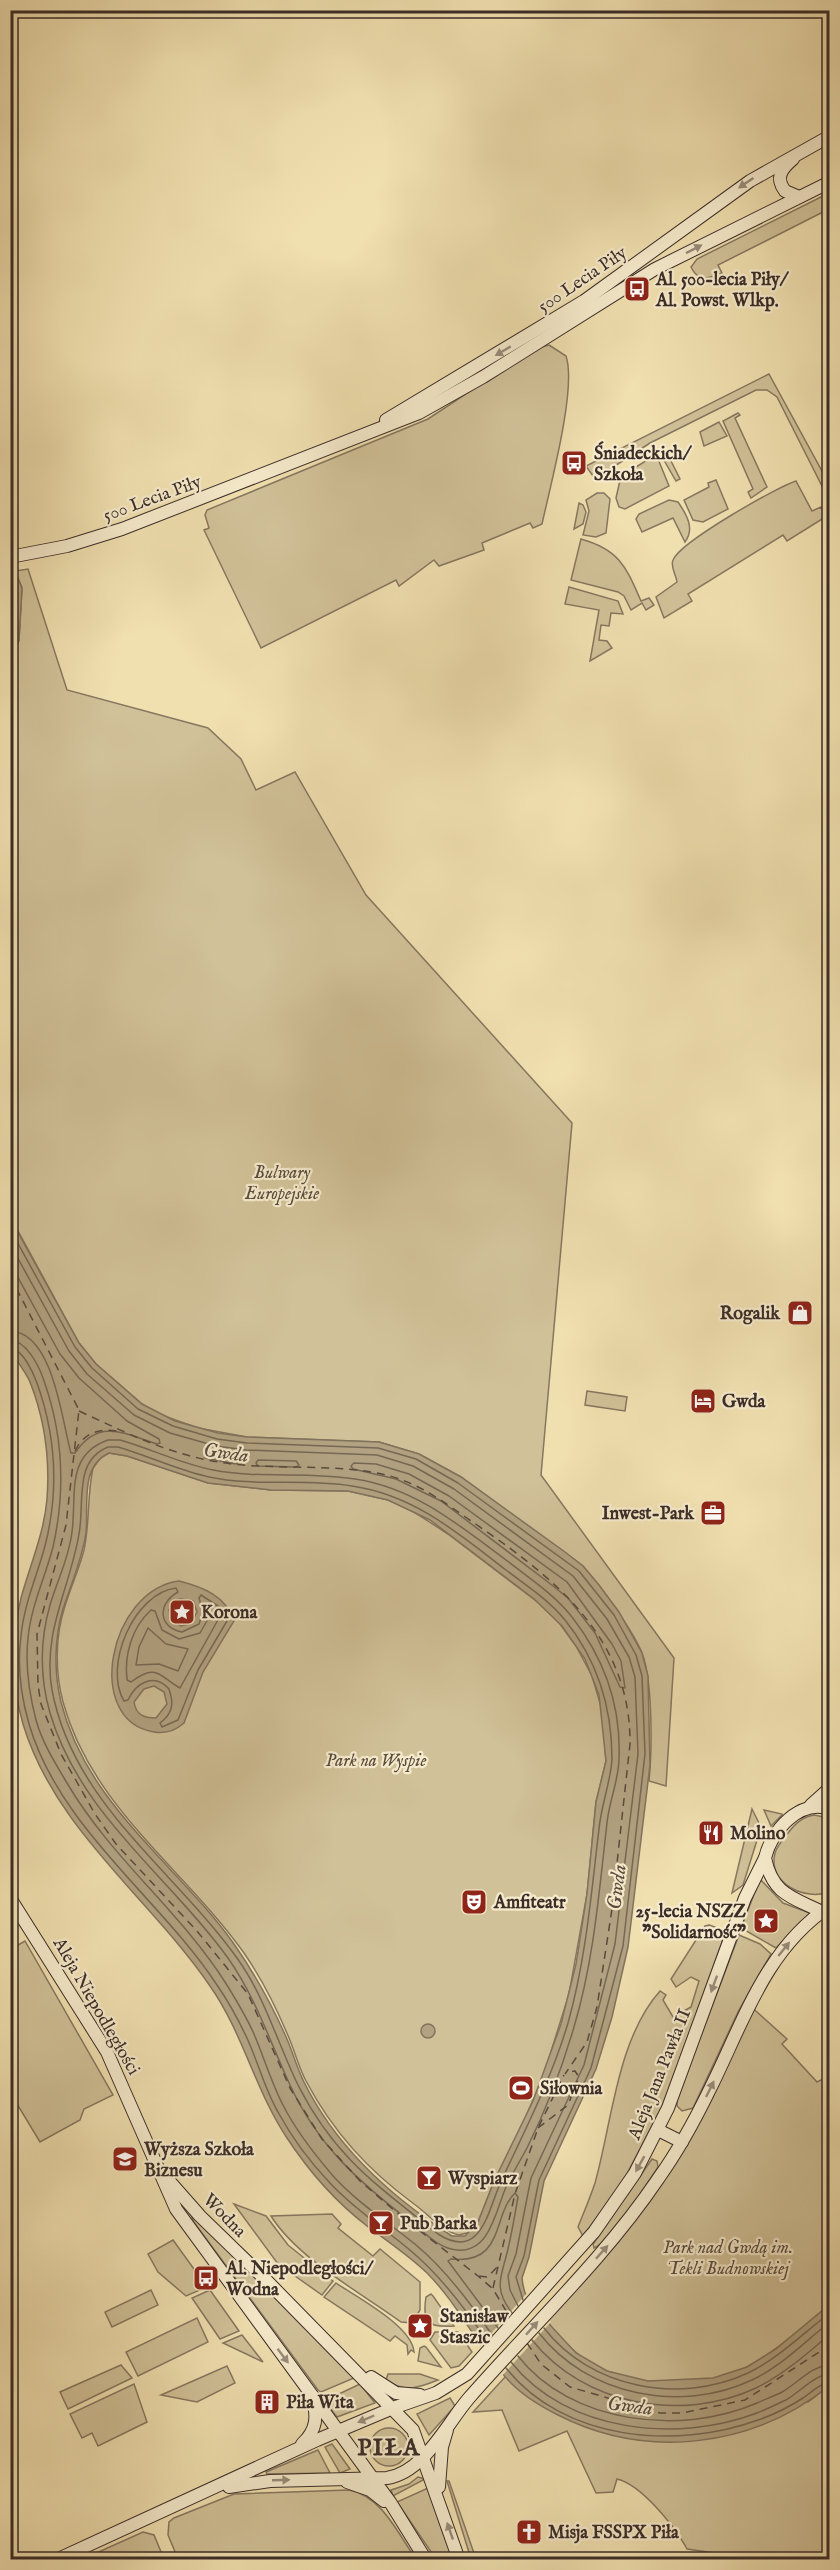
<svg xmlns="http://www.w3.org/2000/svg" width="840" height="2570" viewBox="0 0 840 2570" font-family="'IM FELL English',serif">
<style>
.green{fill:#d1c198;stroke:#867760;stroke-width:1.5}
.water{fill:#b2a281;stroke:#82735d;stroke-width:1.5;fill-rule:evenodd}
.pier{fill:#f0dfaf}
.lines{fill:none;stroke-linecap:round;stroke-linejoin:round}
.shore{stroke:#766854;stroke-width:1.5}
.ferry{stroke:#594a3e;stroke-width:1.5;stroke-dasharray:8 6;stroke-linecap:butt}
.secondary-casing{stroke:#3b2d28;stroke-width:14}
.secondary{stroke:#f5eacb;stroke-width:12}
.oneway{fill:#988c7a}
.labels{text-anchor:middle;stroke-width:4.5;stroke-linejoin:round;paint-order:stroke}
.street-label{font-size:18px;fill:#3b2d28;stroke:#f5eacb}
.poi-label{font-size:18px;font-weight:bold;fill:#3b2d28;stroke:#f5eacb;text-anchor:start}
.park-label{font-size:18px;font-style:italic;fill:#594b3e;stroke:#f5eacb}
.water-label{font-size:20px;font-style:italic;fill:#594a3e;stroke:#f5eacb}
.district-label{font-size:24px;font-weight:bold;letter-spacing:1.5px;fill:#3b2d28;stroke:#f5eacb}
</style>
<rect width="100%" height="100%" fill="#f0dfaf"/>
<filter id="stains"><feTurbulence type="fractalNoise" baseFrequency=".00333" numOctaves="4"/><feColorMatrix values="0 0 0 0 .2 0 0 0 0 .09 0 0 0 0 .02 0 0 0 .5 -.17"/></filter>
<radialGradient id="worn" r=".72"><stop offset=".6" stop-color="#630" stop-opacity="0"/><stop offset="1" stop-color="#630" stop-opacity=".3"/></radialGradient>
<g class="green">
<path d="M829,193v16l-111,56 4,8c-14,6 -24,9 -31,-6l6,-8z"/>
<path d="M549,345l17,11c11,32 -16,131 -24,168l-9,4 -3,-5 -48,20 2,7 -45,16 -5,-6 -35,26 -3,-6 -135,68 -57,-118 5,-2 -4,-13 2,-5 221,-91 106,-70z"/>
<polygon points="769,374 829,484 829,500 777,397 767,390 756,390 650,443 595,479 586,466"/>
<polygon points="738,413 740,415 735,418 767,487 751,498 748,492 753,489 723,421"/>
<polygon points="719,422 727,436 704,446 700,432"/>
<polygon points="665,449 680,479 676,481 661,455"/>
<polygon points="649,459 658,459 669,486 625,509 619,507 616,498 621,476"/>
<polygon points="716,480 728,509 703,522 693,520 684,500 709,487 708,483"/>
<path d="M796,481l16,30 9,-4 6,9 -40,25 -4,-6 -95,59 4,7 -28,17 -8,-21 21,-15c-1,-8 -7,-15 -4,-22 7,-18 104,-73 123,-79z"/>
<polygon points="597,493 604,493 610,499 606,533 596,537 583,535 589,511 586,500"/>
<path d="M669,500l9,2c9,13 17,27 7,40l-12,-24 -31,14 -6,-13 3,-5z"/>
<polygon points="579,503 583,505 586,512 583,524 574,529"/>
<path d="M581,539c39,11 45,28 60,62l8,-3 5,7 -8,5 -4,-7 -11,7 -7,-14 -6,-4 -47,-12z"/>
<path d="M28,569l39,121 141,38 33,31 15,31 39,-18 71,123 206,228 -31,352 133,183 -8,128 -17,-5c3,-30 4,-100 -7,-128 -9,-23 -42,-67 -59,-87l-122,-89 -42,-23 -40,-12 -132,-5 -49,-9 -42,-15 -14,-9 -46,-40 -17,-21 -68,-125 -1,-555 9,-23 3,-52 -7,-17z"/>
<polygon points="569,587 618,601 623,614 611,613 609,626 601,625 599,640 607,641 612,648 590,661 599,610 565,604"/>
<polygon points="587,1391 627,1397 625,1411 585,1405"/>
<path d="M109,1453l18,3 81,27 63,7 77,1 40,9 23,10 37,24 104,79 24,33 16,30 10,34 4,51 -10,41 -9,92 -18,100 -26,83 -28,64 -20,38 -17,43 -7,10 -12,3c-17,-4 -31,-21 -45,-31 -46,-34 -81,-72 -108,-123 -7,-13 -11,-29 -17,-43 -12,-29 -27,-59 -45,-85 -60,-84 -153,-147 -181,-251 -8,-30 -8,-66 2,-96 6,-19 14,-37 19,-56 6,-27 3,-55 9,-82l8,-11z"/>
<polygon points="752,1809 760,1825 758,1837 743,1885 732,1893"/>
<polygon points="764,1810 782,1814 782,1815 771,1826"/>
<path d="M814,1815l15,3v74c-23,9 -62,-8 -54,-39 2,-7 8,-14 13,-20 7,-9 14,-16 26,-18z"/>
<polygon points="760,1879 783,1903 810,1913 776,1948 741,1928"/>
<path d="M709,1925l17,6 -63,174 -42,80 -38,51 -5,-9c6,-15 12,-29 17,-44 17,-60 22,-144 65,-192l6,4 -3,5 10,17 18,-10 8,-26 -8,-4 -15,10 -5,-8 34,-53z"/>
<polygon points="739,1935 760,1944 771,1954 739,2010 693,2108 682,2111 677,2106 677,2099"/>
<polygon points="25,1941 113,2095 84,2109 80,2120 40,2142 11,2094 11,1949"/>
<path d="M748,2004l39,35 -5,5 35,38 12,-6v229c-26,21 -50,44 -80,61 -44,24 -118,22 -160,-4 -19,-12 -32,-28 -46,-45l116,-139z"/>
<path d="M652,2159l5,2 1,6c-12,18 -46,74 -64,81l-1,-4z"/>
<polygon points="234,2204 266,2216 288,2245 333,2281 322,2295 278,2264"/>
<path d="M332,2214l9,10 -3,4 35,28 7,-7 40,33v28l-8,13 -11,-1c-41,-30 -103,-63 -130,-106z"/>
<polygon points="195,2216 354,2378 321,2392 318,2390 193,2221 192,2217"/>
<polygon points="173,2240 207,2287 186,2296 158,2272 148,2254"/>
<path d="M336,2283c22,15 76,43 78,69l-3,-2 -3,4 -1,-9 -12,-9 -5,5 -66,-44z"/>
<polygon points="151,2290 158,2305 112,2327 105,2312"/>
<polygon points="210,2290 239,2331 220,2339 192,2298"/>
<path d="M431,2294l2,2 21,30c-26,2 -32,-3 -28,-29z"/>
<polygon points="197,2318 208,2342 138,2376 126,2352"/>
<polygon points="435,2332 458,2332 472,2352 459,2366 451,2368 430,2340"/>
<polygon points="242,2335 263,2362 223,2343"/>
<polygon points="424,2346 426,2347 441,2367 418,2361 420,2348"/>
<polygon points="121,2365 132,2378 68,2409 60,2392"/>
<polygon points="227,2366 235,2383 197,2402 161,2395"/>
<path d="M388,2374h32l18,6c-20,8 -33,13 -52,0z"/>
<path d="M506,2376l302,26 21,-16v173h-72l-70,-10c-12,-22 -45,-64 -70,-70l-4,13 -17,1 -29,-62 -48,20 -17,-41 -29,2z"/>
<polygon points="134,2384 147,2422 98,2446 92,2433 82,2438 70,2414"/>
<polygon points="360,2384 375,2403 337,2417 324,2401"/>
<polygon points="450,2398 455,2406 429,2435 417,2414"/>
<circle cx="389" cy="2447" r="19"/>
<polygon points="332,2444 350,2469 340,2473 325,2447"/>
<polygon points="318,2450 330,2473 267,2474 266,2472"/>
<polygon points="418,2477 425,2479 393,2496 391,2490 409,2484"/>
<polygon points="447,2481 449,2481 476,2559 471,2559"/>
<polygon points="428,2488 453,2559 436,2559 397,2502"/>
<path d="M349,2490c33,6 49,44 67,69h-238l-10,-24 1,-13 5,-4 60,-24z"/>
<polygon points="143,2532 154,2535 164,2559 83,2559"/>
</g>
<g class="water">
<polygon points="10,534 15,571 22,588 19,640 11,663"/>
<path d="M10,1218l69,125 17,21 46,40 33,17 43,12 29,4 132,5 40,12 42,23 104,75 18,14 16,19 20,27 23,41 6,23 2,89 -22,182 -16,70 -16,52 -52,112 -15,76 -7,21 1,7 2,8 26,33 25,27 31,18 41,10 65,-3 34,-11 29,-18 53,-44v81c-77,62 -183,74 -271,29 -18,-9 -35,-19 -49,-34 -31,-33 -50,-76 -82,-108 -19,-18 -40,-32 -60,-47 -31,-24 -59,-56 -80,-88 -32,-48 -44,-105 -77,-152 -60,-88 -155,-156 -187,-262 -12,-41 -12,-85 -2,-126 9,-33 23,-64 26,-99 3,-40 -2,-79 -17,-117 -5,-12 -17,-23 -19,-37 -3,-13 0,-29 0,-42 0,-29 0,-57 -1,-85zM109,1453l18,3 81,27 63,7 77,1 40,9 42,20 104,79 28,27 23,33 14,36 7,66 -10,41 -9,92 -11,70 -15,60 -28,77 -38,78 -17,43 -13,14h-13c-61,-39 -116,-89 -148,-154 -7,-14 -11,-29 -17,-43 -15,-34 -32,-65 -53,-95 -58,-81 -147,-139 -173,-242 -7,-29 -7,-63 2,-93 8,-25 19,-49 23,-76 3,-27 -7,-66 23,-80z"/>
<path d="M179,1581c24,6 47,15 55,40l-31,51 -19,51c-9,8 -18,11 -30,9 -71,-11 -45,-142 25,-151zM180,1599l13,2 4,11 -6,11 -10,3 -9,-6 -3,-10 4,-8zM154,1686l10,6 3,12 -11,14c-12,0 -20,-3 -22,-16l10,-13z"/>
<circle cx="428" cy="2031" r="7"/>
</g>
<polygon class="pier" points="528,2292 551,2322 501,2377 480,2346"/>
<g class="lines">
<g class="shore">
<polyline points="10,576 16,591 10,646"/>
<polyline points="10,1229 75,1347 92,1368 138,1409 173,1426 217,1439 247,1443 378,1448 416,1459 458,1483 579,1571 614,1615 636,1655 642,1676 645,1754 623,1946 591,2068 539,2180 524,2256 516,2277 523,2300"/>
<polyline points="10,1244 69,1351 87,1374 134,1415 170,1433 216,1446 246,1450 377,1455 413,1466 454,1489 573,1576 607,1619 629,1657 635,1677 638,1754 615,1944 584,2065 531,2178 516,2254 508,2276 510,2290 518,2306"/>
<path d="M10,1263l50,91 19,24 48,43 32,18 1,4 -3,1c-32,-10 -58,-27 -82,9h-4c-9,-30 -17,-121 -61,-122"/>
<path d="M10,1340c16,1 28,24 33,38 20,55 23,111 10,169 -8,31 -22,59 -25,91 -3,27 1,55 8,82 6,22 19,43 31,63 44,75 112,127 158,199 10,16 21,34 29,52 10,23 17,48 29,71 13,26 32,50 51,72 25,27 54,45 82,68 30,25 54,57 76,90"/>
<path d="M10,1347c13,3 23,25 27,36 19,53 22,108 8,163 -8,30 -21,58 -24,90 -4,29 0,60 8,88 31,105 130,173 188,261 11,16 21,34 29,51 12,25 18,52 32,76 14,26 32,50 52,71 25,27 54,45 81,68 30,25 54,57 76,90"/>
<path d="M108,1440h12c32,9 61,24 93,30 47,9 95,1 142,9 60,9 104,46 151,81 23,18 48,34 66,57 32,41 49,89 47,141 0,22 -10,43 -12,65 -8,69 -13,137 -33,204 -12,41 -28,83 -47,121 -7,13 -15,26 -21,39 -10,23 -16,66 -49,63 -18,-1 -33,-18 -46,-28 -52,-40 -93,-76 -121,-137 -20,-43 -34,-87 -62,-127 -59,-82 -148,-143 -178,-245 -10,-35 -10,-73 0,-108 7,-24 19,-47 22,-73 5,-37 -7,-77 36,-92z"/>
<path d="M108,1447h10c31,9 59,23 91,30 47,10 95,1 143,9 62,9 106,47 154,84 21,16 43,30 59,50 33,41 47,87 47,139 -1,21 -11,47 -13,70 -8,66 -13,130 -31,194 -16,54 -41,103 -65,154 -15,30 -20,86 -65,57 -61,-49 -103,-76 -140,-149 -21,-43 -33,-88 -61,-127 -63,-88 -164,-155 -185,-268 -10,-58 18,-102 27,-156 6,-31 -6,-73 29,-87z"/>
<polygon points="207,1453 237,1458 239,1462 236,1464 205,1458"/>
<polygon points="258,1460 296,1461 299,1465 296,1467 258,1466 256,1463"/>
<polygon points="354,1463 376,1464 409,1474 449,1496 567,1582 612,1644 621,1661 625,1688 620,1687 595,1633 568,1598 548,1582 441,1501 396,1479 353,1469 351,1466"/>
<path d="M176,1588l2,4c-20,11 -21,35 4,40l17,-8 4,-12 -4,-14 2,-3 20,13 6,13 -29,49 -20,50 -16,7 -2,-4c13,-10 14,-19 9,-34 -15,-17 -33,-6 -41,11l-4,1c-21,-35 10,-108 52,-113z"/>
<path d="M151,1610l4,1 7,19 17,9 21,-6 12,-21 7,6 -39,70c-20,-11 -23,-26 -49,-6l-4,-2c-3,-25 5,-53 24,-70z"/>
<polygon points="148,1628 166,1644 188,1649 178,1671 159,1664 136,1665 139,1647"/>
<path d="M498,2328l-50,-67 3,-2c54,6 41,-44 64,-66l3,4c-3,17 -6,35 -10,52 -6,27 -16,38 4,64"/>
<path d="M544,2328c46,60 135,77 204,45 31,-15 55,-40 82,-60"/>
<path d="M539,2333c48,62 141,81 213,47 30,-14 52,-38 78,-58"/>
<path d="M532,2340c52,65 149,83 224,48 28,-14 51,-34 74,-54"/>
<path d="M518,2356c53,68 163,80 239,47 9,-4 17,-7 25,-11 16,-9 29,-26 48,-27"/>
<path d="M511,2362c56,71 167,81 246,51 10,-4 20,-9 29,-13 14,-8 28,-25 44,-26"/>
<path d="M506,2368c58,73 170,82 252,52 15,-5 31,-13 45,-22 8,-5 17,-15 27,-16"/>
</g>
<g class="ferry">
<polyline points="10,1276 79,1410 66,1525 37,1634 38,1685 41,1704 61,1754 95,1814 116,1844 197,1931 248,1994 290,2088 322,2139 360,2181 402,2217 478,2276 493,2289 511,2319"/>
<path d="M79,1411c52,24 95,46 153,53 52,6 108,-1 158,12 33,9 59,30 87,49 79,54 154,114 153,219l-18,165 -15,98 -10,35 -22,32"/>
<path d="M75,1451c9,-19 26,-24 46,-19"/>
<polyline points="538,2128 568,2105 579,2077 575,2071 568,2072"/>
<polyline points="479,2276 488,2277 497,2267"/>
<polyline points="493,2288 515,2194 538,2128 564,2075"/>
<polyline points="527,2343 541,2364 570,2387 660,2413 682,2413 745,2400 830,2345"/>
</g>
<g class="secondary-casing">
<g id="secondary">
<path d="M793,159c-12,10 -18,19 -8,32l14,6"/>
<polyline points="386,420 584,301 750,181 830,136"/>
<polyline points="10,557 67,546 122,529 419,413 483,377 655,269 830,182"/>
<polyline points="811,1805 830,1788"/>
<polyline points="10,1898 107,2052 176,2209 390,2502 426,2560"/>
<path d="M828,1915c-31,-17 -55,-17 -63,-57 6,-27 35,-60 65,-49"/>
<polyline points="658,2130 682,2142"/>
<polyline points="163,2174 200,2216 265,2279 413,2430 459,2560"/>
<polyline points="371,2377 396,2393 420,2395"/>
<path d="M302,2444c15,-14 16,-28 10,-46"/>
<polyline points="347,2482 370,2490 384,2501"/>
<path d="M229,2487l41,-6 117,-3c37,-6 59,-53 82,-80 63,-72 135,-139 189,-219 20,-28 37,-59 52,-90 33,-66 55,-140 120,-183"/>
<polyline points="439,2487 442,2447 447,2430"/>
<polyline points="56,2560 317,2440 393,2408 436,2393 467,2374 594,2232 635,2173 668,2108 745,1898 765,1858"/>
</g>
</g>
<use href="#secondary" class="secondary"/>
</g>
<defs><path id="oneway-solid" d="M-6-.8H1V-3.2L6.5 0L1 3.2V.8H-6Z" transform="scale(1.5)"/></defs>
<g class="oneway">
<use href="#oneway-solid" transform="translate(746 183) rotate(146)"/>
<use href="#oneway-solid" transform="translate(694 249) rotate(-27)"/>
<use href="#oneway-solid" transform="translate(503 351) rotate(149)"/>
<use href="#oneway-solid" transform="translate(784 1949) rotate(-51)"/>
<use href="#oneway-solid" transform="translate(714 1984) rotate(110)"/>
<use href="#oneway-solid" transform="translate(710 2089) rotate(-64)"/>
<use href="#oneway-solid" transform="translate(640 2164) rotate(119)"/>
<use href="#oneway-solid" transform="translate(602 2252) rotate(-48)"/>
<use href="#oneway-solid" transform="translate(532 2328) rotate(-48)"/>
<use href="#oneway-solid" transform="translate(283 2356) rotate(53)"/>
<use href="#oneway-solid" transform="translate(366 2419) rotate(157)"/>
<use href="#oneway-solid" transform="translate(281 2480) rotate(-2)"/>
<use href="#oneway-solid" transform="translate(450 2531) rotate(-109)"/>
</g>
<defs>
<g id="bus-square" transform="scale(1.35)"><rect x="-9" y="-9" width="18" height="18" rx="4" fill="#8f2418" stroke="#f5eacb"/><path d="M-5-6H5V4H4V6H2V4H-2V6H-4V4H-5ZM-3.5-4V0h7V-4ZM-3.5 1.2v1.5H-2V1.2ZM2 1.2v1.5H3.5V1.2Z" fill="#fff"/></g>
<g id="shop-square" transform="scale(1.35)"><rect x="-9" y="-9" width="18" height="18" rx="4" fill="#8f2418" stroke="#f5eacb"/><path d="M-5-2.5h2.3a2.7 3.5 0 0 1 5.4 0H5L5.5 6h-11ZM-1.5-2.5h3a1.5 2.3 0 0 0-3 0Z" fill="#fff"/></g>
<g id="hotel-square" transform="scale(1.35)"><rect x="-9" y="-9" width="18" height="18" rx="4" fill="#8f2418" stroke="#f5eacb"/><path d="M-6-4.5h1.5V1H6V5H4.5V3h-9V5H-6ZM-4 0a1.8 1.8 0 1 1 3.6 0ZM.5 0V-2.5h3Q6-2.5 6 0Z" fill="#fff"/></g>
<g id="office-square" transform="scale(1.35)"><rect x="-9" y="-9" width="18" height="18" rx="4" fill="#8f2418" stroke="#f5eacb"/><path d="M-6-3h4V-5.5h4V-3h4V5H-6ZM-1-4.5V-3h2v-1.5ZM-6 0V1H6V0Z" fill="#fff"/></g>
<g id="sight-square" transform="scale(1.35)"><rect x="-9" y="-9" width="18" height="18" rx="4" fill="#8f2418" stroke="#f5eacb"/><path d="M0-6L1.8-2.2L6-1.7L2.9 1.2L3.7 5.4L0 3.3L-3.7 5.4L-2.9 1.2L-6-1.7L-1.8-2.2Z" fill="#fff"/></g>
<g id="restaurant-square" transform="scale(1.35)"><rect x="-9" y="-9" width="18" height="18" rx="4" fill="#8f2418" stroke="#f5eacb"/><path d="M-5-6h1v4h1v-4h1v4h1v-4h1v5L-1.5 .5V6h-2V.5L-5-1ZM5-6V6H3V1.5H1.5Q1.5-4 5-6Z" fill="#fff"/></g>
<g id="theatre-square" transform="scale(1.35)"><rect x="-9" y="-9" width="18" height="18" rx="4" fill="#8f2418" stroke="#f5eacb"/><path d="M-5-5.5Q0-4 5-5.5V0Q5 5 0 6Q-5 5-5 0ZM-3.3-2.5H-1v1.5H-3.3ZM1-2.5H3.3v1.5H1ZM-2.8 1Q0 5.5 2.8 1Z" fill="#fff"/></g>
<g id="stadium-square" transform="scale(1.35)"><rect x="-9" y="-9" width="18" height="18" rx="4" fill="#8f2418" stroke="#f5eacb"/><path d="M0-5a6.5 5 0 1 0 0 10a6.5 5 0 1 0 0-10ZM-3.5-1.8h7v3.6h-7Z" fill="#fff"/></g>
<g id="university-square" transform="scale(1.35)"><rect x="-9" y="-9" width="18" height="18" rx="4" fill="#8f2418" stroke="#f5eacb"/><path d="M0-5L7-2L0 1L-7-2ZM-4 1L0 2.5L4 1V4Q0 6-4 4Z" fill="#fff"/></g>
<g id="bar-square" transform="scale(1.35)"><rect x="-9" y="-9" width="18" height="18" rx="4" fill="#8f2418" stroke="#f5eacb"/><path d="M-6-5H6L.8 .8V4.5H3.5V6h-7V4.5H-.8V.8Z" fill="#fff"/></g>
<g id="building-square" transform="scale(1.35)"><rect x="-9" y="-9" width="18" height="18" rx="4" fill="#8f2418" stroke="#f5eacb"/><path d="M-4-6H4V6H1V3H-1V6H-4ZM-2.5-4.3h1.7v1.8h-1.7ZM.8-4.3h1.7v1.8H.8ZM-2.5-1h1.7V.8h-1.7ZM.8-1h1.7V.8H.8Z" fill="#fff"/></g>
<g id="church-square" transform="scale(1.35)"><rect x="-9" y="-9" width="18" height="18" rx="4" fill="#8f2418" stroke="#f5eacb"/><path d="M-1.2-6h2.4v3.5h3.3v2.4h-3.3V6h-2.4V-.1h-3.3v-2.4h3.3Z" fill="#fff"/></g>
</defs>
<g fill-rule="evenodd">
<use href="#bus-square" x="637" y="289"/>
<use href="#bus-square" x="574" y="463"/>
<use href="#shop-square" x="800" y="1313"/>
<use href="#hotel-square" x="703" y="1401"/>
<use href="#office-square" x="713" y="1513"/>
<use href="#sight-square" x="182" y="1612"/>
<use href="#restaurant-square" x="711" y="1833"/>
<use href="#theatre-square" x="474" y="1902"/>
<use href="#sight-square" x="766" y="1921"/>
<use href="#stadium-square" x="521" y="2088"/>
<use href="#university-square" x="125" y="2159"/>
<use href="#bar-square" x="429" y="2178"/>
<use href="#bar-square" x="381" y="2223"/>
<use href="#bus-square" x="206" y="2278"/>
<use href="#sight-square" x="420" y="2326"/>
<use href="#building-square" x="267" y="2402"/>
<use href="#church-square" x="529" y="2532"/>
</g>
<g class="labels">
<g class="street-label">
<text transform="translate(582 279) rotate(-34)" y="6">500 Lecia Piły</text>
<text transform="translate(152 498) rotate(-20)" y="6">500 Lecia Piły</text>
<text transform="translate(97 2006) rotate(60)" y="6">Aleja Niepodległości</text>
<text transform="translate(659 2074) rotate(-68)" y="6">Aleja Jana Pawła II</text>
<text transform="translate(225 2215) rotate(46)" y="6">Wodna</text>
</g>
<g class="poi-label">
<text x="656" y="285">Al. 500-lecia Piły/<tspan x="656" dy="21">Al. Powst. Wlkp.</tspan></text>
<text x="594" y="459">Śniadeckich/<tspan x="594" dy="21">Szkoła</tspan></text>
<text x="780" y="1319" text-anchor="end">Rogalik</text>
<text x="722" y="1407">Gwda</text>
<text x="694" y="1519" text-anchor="end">Inwest-Park</text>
<text x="201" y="1618">Korona</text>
<text x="730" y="1839">Molino</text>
<text x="494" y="1908">Amfiteatr</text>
<text x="746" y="1917" text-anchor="end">25-lecia NSZZ<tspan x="746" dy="21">"Solidarność"</tspan></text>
<text x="540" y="2094">Siłownia</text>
<text x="144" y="2155">Wyższa Szkoła<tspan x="144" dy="21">Biznesu</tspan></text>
<text x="448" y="2184">Wyspiarz</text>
<text x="400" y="2229">Pub Barka</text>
<text x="226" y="2274">Al. Niepodległości/<tspan x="226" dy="21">Wodna</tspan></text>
<text x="440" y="2322">Stanisław<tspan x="440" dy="21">Staszic</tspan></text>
<text x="286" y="2408">Piła Wita</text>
<text x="548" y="2538">Misja FSSPX Piła</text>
</g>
<g class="park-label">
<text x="282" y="1178">Bulwary<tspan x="282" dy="21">Europejskie</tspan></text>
<text x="376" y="1766">Park na Wyspie</text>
<text x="728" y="2253">Park nad Gwdą im.<tspan x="728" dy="21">Tekli Budnowskiej</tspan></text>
</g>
<g class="water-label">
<text transform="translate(226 1452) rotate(8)" y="7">Gwda</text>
<text transform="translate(616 1887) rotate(-83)" y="7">Gwda</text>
<text transform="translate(630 2405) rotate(7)" y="7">Gwda</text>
</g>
<g class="district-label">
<text x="389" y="2455">PIŁA</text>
</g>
</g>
<rect width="840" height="2570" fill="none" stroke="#f0dfaf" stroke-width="36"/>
<rect x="12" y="12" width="816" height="2546" fill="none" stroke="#3b2d28" stroke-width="3"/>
<rect x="18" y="18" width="804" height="2534" fill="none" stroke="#3b2d28" stroke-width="1.5"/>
<rect width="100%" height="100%" filter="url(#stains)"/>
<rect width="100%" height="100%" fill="url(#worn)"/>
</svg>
